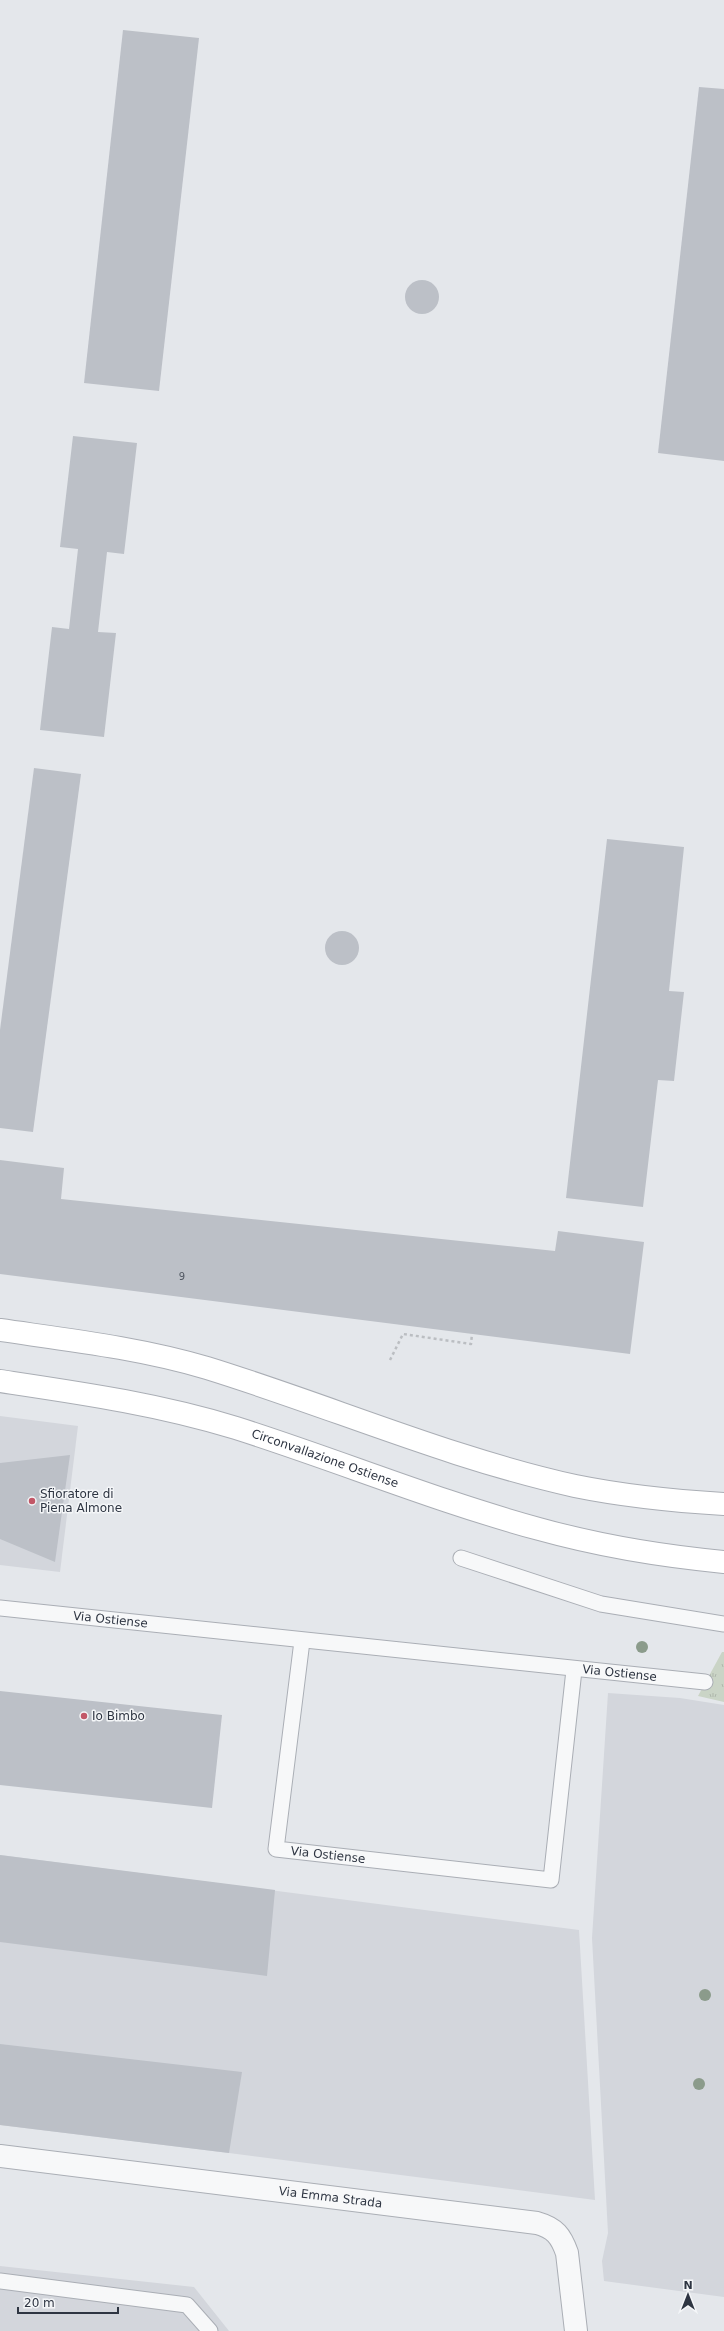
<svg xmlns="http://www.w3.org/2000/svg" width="724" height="2331" viewBox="0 0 724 2331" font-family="'DejaVu Sans',sans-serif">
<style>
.built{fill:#d3d6dc}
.grass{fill:url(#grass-tufts)}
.building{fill:#bcc0c7}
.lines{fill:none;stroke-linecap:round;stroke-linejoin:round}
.lane-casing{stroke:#aaaeb5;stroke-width:17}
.street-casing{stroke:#aaaeb5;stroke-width:24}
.secondary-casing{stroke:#aaaeb5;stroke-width:24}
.path{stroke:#bbbec2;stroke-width:2.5;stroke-dasharray:3 3;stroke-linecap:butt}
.lane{stroke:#f7f8f9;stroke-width:15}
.street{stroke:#f7f8f9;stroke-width:22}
.secondary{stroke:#fff;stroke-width:22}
.tree{fill:#8b9b8b}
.poi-dot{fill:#c25767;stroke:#f4f6f8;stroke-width:1.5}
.labels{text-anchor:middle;stroke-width:3;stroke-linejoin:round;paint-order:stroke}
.number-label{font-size:10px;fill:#525863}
.street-label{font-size:12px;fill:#2e3542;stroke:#f4f6f8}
.poi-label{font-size:12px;fill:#2e3542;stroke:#f4f6f8;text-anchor:start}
</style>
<defs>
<pattern id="grass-tufts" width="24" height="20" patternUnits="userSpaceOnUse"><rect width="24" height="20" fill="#cad4c6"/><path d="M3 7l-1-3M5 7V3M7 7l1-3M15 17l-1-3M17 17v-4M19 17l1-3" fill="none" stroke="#aeb7ab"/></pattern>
</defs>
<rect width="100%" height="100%" fill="#e4e7eb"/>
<g class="built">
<polygon points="0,1416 78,1426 60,1572 0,1565"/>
<polygon points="608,1693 680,1698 724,1705 724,2297 604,2281 602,2261 608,2233 592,1938"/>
<polygon points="0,1855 579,1930 595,2200 229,2153 0,2125"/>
<polygon points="0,2266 194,2287 229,2331 0,2331"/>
</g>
<polygon class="grass" points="722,1652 724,1652 724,1702 698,1696"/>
<g class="building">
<polygon points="123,30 199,38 159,391 84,383"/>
<polygon points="699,87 724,89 724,461 658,453"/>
<circle cx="422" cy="297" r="17"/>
<polygon points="73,436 137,443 124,554 107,552 98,632 116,633 104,737 40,730 52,627 69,629 78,549 60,547"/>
<polygon points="34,768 81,774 33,1132 0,1128 0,1030"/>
<polygon points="607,839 684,847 669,991 684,992 674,1081 658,1080 643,1207 566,1198"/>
<circle cx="342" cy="948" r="17"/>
<polygon points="0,1160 64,1168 61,1199 555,1251 558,1231 644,1242 630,1354 0,1274"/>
<polygon points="70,1455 55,1562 0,1539 0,1463"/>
<polygon points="0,1691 222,1715 212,1808 0,1785"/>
<polygon points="0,1855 275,1890 267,1976 0,1942"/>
<polygon points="0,2044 242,2072 229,2153 0,2125"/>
</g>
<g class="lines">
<g class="lane-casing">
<g id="lane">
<polyline points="461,1558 601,1604 724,1624"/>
<path id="s1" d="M0,1608l705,74"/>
<path id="s2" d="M302,1641l-26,208 275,31 23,-210"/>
<polyline points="0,2281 187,2305 210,2331"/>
</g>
</g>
<g class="street-casing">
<g id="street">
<path id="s3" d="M0,2156l537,67c18,5 24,13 30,30l9,78"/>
</g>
</g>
<g class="secondary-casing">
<g id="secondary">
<path d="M0,1330c69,10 140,18 207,38 123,38 242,90 368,118 49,10 99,15 149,18"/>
<path id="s4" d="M0,1381c80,12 158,23 236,47 101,32 200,73 303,101 61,17 122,27 185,33"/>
</g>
</g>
<polyline class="path" points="390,1360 403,1334 471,1344 472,1334"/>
<use href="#lane" class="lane"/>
<use href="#street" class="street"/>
<use href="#secondary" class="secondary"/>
</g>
<g class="tree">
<circle cx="642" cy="1647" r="6"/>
<circle cx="705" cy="1995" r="6"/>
<circle cx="699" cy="2084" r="6"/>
</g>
<g class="poi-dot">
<circle cx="32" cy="1501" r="4"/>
<circle cx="84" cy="1716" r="4"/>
</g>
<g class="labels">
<g class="number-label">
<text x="182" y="1280">9</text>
</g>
<g class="street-label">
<text dy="4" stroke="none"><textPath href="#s4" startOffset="335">Circonvallazione Ostiense</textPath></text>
<text dy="4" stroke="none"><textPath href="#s1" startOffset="111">Via Ostiense</textPath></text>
<text dy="4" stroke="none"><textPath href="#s1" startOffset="623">Via Ostiense</textPath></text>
<text dy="4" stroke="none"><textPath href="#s2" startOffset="262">Via Ostiense</textPath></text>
<text dy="4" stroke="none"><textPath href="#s3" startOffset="333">Via Emma Strada</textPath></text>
</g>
<g class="poi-label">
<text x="40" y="1498">Sfioratore di<tspan x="40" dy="14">Piena Almone</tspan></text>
<text x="92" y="1720">Io Bimbo</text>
</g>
</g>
<g transform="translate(688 2295)" stroke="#f4f6f8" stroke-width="3" paint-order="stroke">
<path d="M0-3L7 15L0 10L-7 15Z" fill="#2e3542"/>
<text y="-6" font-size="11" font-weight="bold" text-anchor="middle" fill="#2e3542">N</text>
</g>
<path d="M18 2307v6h100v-6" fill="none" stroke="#2e3542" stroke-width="2"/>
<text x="24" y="2307" font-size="12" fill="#2e3542" stroke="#f4f6f8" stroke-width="3" paint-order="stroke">20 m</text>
</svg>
